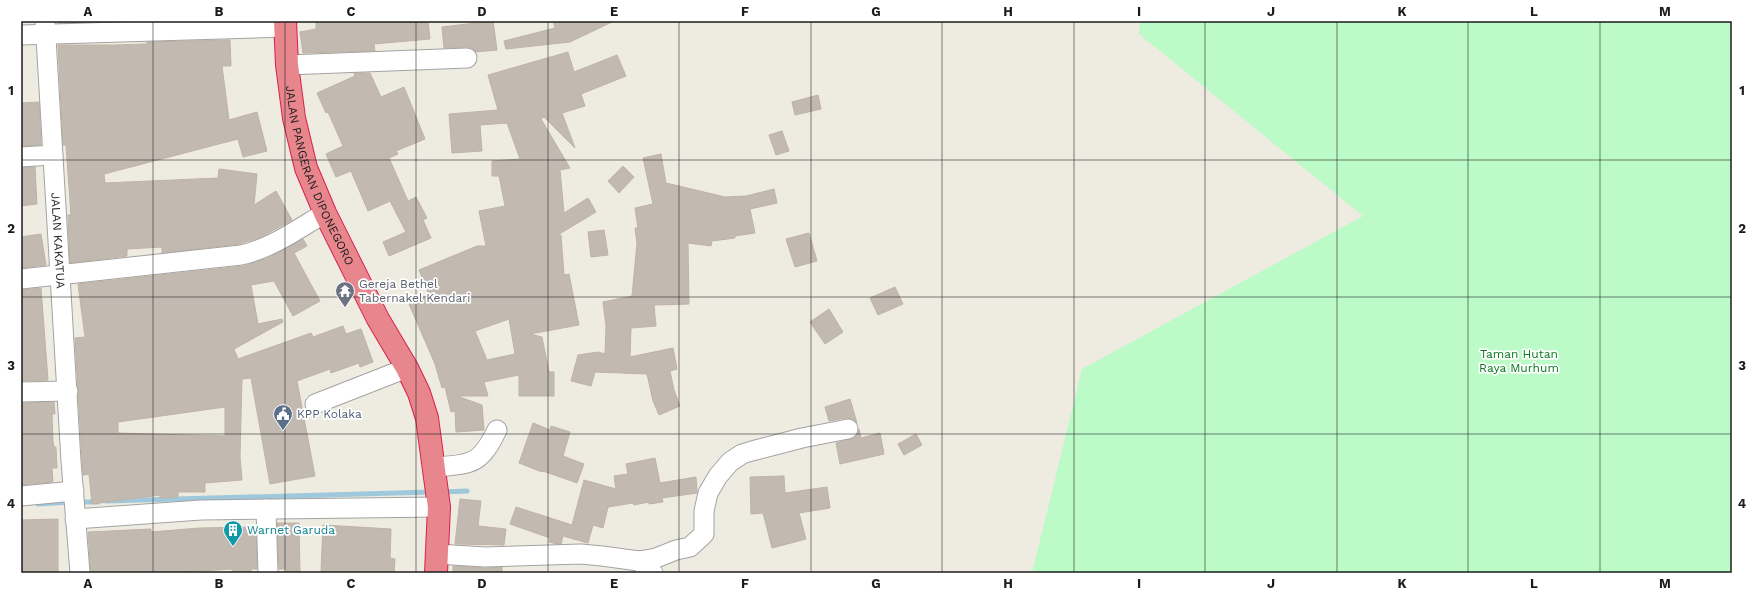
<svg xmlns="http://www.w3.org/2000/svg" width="1753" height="594" viewBox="0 0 1753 594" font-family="'Work Sans',sans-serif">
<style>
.park{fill:#bcfac8}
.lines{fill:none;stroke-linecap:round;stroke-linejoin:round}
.stream{stroke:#a0c8dd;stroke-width:5}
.building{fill:#c2bab1;stroke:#bfb3a3;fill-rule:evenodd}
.minor-casing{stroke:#a3a3a3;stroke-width:21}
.highway-casing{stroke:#da204b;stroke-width:24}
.minor{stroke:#fff;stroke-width:19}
.highway{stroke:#e7868d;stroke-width:22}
.grid{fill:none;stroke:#1c1c1c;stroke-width:1;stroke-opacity:0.55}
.labels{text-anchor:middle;stroke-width:3.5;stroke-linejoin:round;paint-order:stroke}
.street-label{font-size:12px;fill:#1c1c1c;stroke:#fff}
.worship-label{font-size:12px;fill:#5b616d;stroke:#fff;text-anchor:start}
.park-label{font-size:12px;fill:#097b20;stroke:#fff}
.service-label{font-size:12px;fill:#4e5e75;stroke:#fff;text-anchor:start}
.culture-label{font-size:12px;fill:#0d838f;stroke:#fff;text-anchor:start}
.neatline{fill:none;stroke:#1c1c1c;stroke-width:1.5}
.grid-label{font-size:13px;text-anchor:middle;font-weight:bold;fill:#1c1c1c}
</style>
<rect width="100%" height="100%" fill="#eeebe1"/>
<polygon class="park" points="1140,21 1732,21 1732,573 1032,573 1082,369 1363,216 1139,34"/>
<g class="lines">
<g class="stream">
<polyline points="442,492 467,491"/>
<polyline points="106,501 432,492"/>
<polyline points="78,502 98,502"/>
<polyline points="38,504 70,502"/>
</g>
</g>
<g class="building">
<polygon points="58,21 88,21 88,22 58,23"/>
<polygon points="316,21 428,21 430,39 374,44 375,51 303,53 300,32 316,29"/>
<polygon points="493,21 497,50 476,52 472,48 467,47 444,48 442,27"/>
<polygon points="553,21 614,21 570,42 506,49 504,41 555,28"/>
<polygon points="230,40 231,66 222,66 229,120 257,112 267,151 243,157 238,139 104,174 105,183 218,178 219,169 257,174 254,205 276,191 292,220 259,238 239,244 162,253 162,247 127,249 127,256 70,263 68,215 71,215 66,145 63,145 58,45 115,45 147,44 147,42"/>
<path d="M568,52l6,20 43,-17 9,21 -45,18 4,12 -23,7 13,35 -31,-31 -3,2 29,49 -10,2 4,43 24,-15 8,14 -40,24 5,-1 3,40 5,-1 10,51 -49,9 12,3 7,35h5v24h-35v-21l-35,7 4,14h-31l25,9 2,25 -28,2 -1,-21 -4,1 -6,-25 -3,1 -7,-24 -26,-60 20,-9 -10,-25 58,-24h9l-7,-35 26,-5 -6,-30h-7v-15l28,-2 -13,-36 -27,2 2,26 -30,2 -3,-39 49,-4 -10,-35zM509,319l6,35 -28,6 -12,-29z"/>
<polygon points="354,73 370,73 381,97 404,87 425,139 396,151 398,154 389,158 408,201 416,197 427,218 423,220 431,238 389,256 383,242 406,232 390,201 368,211 351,171 336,177 326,154 343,146 328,112 326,113 317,93 355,76"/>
<polygon points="818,95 821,109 795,115 792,102"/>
<polygon points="39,102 41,145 21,146 21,103"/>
<polygon points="782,131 789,151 776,155 769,135"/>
<polygon points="661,154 666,183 725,197 746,196 774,189 777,203 750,209 755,233 735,236 735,238 712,241 711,246 688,243 689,304 654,305 656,326 631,328 630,357 673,348 677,369 670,371 674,390 680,406 659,415 653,401 647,374 595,372 591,386 571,381 578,355 598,352 605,354 606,326 603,302 632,296 637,243 635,228 638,228 635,208 653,204 643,158"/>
<polygon points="623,166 634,177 619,193 608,181"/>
<polygon points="35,167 37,204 21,206 21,168"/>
<polygon points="604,230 608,255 591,257 588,232"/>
<polygon points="809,233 817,261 795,267 786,239"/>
<polygon points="41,234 46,265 21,268 21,237"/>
<path d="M303,239l4,7 -13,7 26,48 -27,15 -19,-35 -23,4 7,39 24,-5 1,3 -49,27 4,10 73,-26 2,4 30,-11 3,8 15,-5 12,33 -13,5 -1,-4 -28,10 -1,-4 -33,12 18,95 -45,8 -19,-106 -9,1 -2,78 2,23 -37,3v9h-27v5l-18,1v-3l-68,9 -3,-30 -6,1 -1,-15 -7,-122 10,-1 -7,-53 166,-18 24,-8zM225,407v29l-107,-3v-11z"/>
<polygon points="895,287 903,304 878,315 870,298"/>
<polygon points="41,288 48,380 21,381 21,290"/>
<polygon points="829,309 843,332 825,344 810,322"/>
<polygon points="850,399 857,423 852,419 846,418 829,421 825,407"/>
<polygon points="54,402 55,414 52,414 53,441 54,447 56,447 57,468 52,468 53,482 21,485 21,403"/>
<polygon points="533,423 550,430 551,426 570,432 563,456 584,464 577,483 543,471 542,472 519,463"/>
<polygon points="859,429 861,438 880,433 884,454 840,464 836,443 855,438"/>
<polygon points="916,434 922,445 904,455 898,444"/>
<polygon points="655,458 660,483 696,477 697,493 662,498 663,502 649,504 649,502 634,505 633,503 608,507 603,528 593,525 588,543 563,536 561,544 557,544 549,542 550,538 510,524 516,507 572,525 584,480 616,489 614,476 628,474 626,464"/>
<polygon points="784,476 785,493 827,487 830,508 799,513 806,539 772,548 763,513 751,514 750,477"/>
<polygon points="460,499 481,501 478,526 506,529 504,545 455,544"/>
<polygon points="58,519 58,573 21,573 21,520"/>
<polygon points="277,523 299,523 300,573 286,573 287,569 279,569"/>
<polygon points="323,525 391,529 390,558 395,559 394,573 321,573"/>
<polygon points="256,527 257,569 251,569 251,573 232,573 232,569 167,573 91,573 88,532 151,529 151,532 199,528"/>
<polygon points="453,566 484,568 502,567 502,573 453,573"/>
</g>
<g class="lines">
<g class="minor-casing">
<g id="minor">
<path id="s1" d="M45,21l26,440 9,112"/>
<polyline points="21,35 285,27"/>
<polyline points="287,65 467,58"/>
<polyline points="21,157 53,155"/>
<path d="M21,279l220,-24c31,-7 57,-26 84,-42"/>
<polyline points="21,392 68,391"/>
<polyline points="315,404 407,368"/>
<path d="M435,467c37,-3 45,-2 62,-37"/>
<polyline points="21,496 74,491"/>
<polyline points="266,509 268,573"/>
<polyline points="75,519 201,510 439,507"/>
<polyline points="437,554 485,557 581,554 602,556 639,561 653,573"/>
<polyline points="639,561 656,558 676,550 690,547 704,534 704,511 708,493 718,476 730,462 742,454 752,451 802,438 848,429"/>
</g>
</g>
<g class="highway-casing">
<g id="highway">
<path id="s2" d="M285,21l2,44 7,53 12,50 19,45 53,106 29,49 12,25 8,25 12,89 -3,66"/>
</g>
</g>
<use href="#minor" class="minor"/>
<use href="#highway" class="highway"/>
</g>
<path class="grid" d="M153,21v552M285,21v552M416,21v552M548,21v552M679,21v552M811,21v552M942,21v552M1074,21v552M1205,21v552M1337,21v552M1468,21v552M1600,21v552M21,160h1711M21,297h1711M21,434h1711"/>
<defs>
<g id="temple-pin" transform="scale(1)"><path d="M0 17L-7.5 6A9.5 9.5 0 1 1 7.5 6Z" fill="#6b7280" stroke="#fff"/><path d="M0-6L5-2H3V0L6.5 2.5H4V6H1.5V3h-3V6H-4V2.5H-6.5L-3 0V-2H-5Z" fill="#fff"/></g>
<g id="civic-pin" transform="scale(1)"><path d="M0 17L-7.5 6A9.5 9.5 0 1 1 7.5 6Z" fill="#5c6f8a" stroke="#fff"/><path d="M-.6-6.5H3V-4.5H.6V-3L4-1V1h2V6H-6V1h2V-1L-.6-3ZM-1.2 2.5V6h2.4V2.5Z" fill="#fff"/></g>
<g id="building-pin" transform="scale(1)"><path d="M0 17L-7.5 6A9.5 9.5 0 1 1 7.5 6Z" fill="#0f9aa8" stroke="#fff"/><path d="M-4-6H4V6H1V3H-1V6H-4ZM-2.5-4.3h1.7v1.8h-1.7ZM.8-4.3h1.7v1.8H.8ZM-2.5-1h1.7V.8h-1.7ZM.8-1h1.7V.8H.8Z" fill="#fff"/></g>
</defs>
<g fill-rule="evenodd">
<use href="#temple-pin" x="345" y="291"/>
<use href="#civic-pin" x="283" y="414"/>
<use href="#building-pin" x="233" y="530"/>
</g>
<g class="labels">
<g class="street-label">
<text dy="4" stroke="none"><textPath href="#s2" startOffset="160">JALAN PANGERAN DIPONEGORO</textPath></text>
<text dy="4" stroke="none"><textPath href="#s1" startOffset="220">JALAN KAKATUA</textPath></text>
</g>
<g class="worship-label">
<text x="359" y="288">Gereja Bethel<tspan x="359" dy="14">Tabernakel Kendari</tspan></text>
</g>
<g class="park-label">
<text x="1519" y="358">Taman Hutan<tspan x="1519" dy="14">Raya Murhum</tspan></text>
</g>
<g class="service-label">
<text x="297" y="418">KPP Kolaka</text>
</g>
<g class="culture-label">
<text x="247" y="534">Warnet Garuda</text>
</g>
</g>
<rect width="1753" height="594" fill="none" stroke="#ffffff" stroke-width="44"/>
<rect x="22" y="22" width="1709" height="550" class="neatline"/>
<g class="grid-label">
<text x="88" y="16">A</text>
<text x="219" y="16">B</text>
<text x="351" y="16">C</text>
<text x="482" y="16">D</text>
<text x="614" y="16">E</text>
<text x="745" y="16">F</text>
<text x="876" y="16">G</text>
<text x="1008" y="16">H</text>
<text x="1139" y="16">I</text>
<text x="1271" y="16">J</text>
<text x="1402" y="16">K</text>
<text x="1534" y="16">L</text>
<text x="1665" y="16">M</text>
<text x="11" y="95">1</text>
<text x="1742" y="95">1</text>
<text x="11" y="233">2</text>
<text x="1742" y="233">2</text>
<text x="11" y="370">3</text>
<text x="1742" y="370">3</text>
<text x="11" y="508">4</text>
<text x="1742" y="508">4</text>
<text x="88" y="588">A</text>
<text x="219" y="588">B</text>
<text x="351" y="588">C</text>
<text x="482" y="588">D</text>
<text x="614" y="588">E</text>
<text x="745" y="588">F</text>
<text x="876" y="588">G</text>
<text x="1008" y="588">H</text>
<text x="1139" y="588">I</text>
<text x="1271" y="588">J</text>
<text x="1402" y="588">K</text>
<text x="1534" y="588">L</text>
<text x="1665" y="588">M</text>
</g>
</svg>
